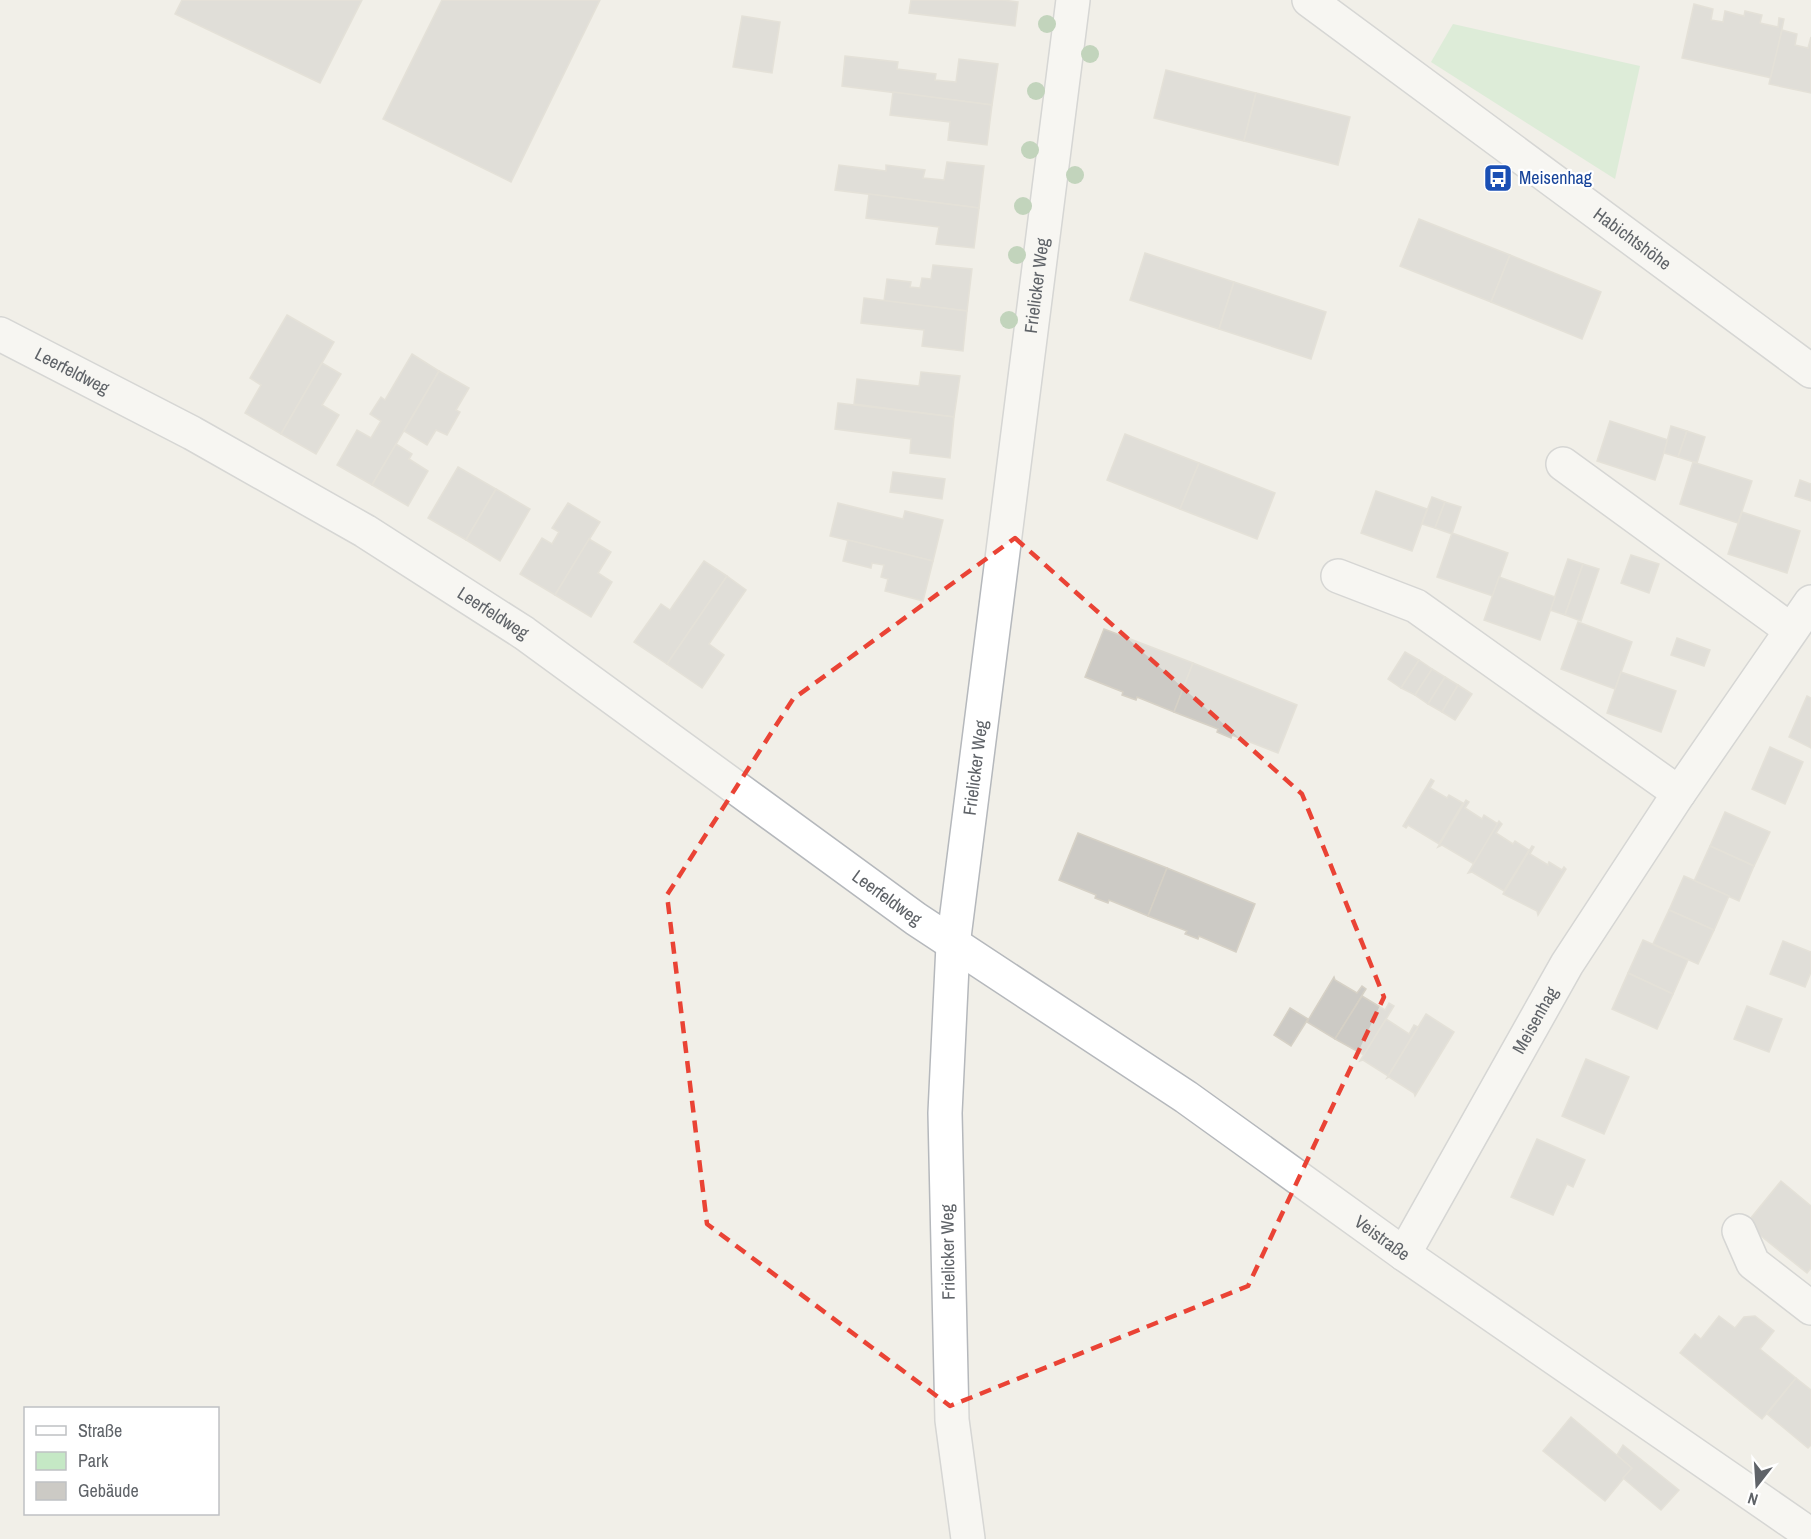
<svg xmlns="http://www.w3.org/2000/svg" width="1811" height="1539" viewBox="0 0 1811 1539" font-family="'Archivo Narrow',sans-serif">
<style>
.green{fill:#c5e8c5}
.building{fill:#cccac5;stroke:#d6d1c6;stroke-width:1.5}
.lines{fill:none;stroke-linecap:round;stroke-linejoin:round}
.minor-casing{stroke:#b5b8bc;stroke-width:36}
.minor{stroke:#fff;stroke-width:33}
.tree{fill:#89b387}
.marked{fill:none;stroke:#ea4335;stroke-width:4.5;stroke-dasharray:12 8;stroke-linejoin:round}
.labels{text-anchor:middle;stroke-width:4.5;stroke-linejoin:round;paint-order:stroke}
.transit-label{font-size:18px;fill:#164399;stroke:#fff;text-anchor:start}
.street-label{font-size:18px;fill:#5f6368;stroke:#fff}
</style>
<rect width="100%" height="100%" fill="#f1efe8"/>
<polygon class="green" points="1453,24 1640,66 1615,179 1431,62"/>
<g class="building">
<polygon points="182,0 362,0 320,83 175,14"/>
<polygon points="442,0 600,0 511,182 383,119"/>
<polygon points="911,0 1003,0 1018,2 1015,26 909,13"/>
<polygon points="1694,4 1713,9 1711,20 1723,22 1725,11 1744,16 1745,11 1762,15 1760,23 1778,27 1779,18 1784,19 1772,78 1682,58"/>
<polygon points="742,16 780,22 772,73 733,67"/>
<polygon points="1782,30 1797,34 1795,45 1808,48 1811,37 1811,93 1769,84"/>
<polygon points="845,56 898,62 897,69 936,74 935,80 956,82 959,59 998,64 992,105 842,86"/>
<polygon points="1166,70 1256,93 1244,141 1154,118"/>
<polygon points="893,92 992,105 987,145 948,140 950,122 890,115"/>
<polygon points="1256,93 1350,117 1338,165 1244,141"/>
<polygon points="947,162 984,166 979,208 835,190 839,165 886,171 886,165 925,170 923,178 944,180"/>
<polygon points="869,194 979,208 974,248 936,244 939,227 866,218"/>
<polygon points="1419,219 1510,255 1491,302 1400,266"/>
<polygon points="1145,253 1234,282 1219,329 1130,300"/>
<polygon points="1510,255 1601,292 1582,339 1491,302"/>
<polygon points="933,265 972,269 967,311 884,301 887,279 911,282 910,287 920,288 922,278 931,279"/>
<polygon points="1234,282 1326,312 1311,359 1219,329"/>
<polygon points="864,298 967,311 963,351 922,346 924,330 861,323"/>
<polygon points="287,315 334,342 281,434 245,413 261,385 250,378"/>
<polygon points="412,354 439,371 372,485 337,465 357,430 371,438 381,421 370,414 381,397 385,400"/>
<polygon points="322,363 341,374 322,405 339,415 316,454 281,434"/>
<polygon points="439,371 469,388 456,410 460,412 447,435 436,430 427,445 404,431"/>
<polygon points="921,372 960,376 954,417 854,404 857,379 919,386"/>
<polygon points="838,403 954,417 950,458 910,453 911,439 835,429"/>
<polygon points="1610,421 1668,440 1655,480 1597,461"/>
<polygon points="1671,426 1687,431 1678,457 1664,453"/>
<polygon points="1687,431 1705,437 1697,463 1678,457"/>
<polygon points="1125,434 1199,463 1180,509 1107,480"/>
<polygon points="396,444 412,454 409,459 428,471 408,506 372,485"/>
<polygon points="1693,462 1752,481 1738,523 1680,504"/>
<polygon points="1199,463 1275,493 1257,539 1180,509"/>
<polygon points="458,467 496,489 466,540 428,518"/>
<polygon points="893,472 945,479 942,499 890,492"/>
<polygon points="1800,480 1811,484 1811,501 1795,496"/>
<polygon points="496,489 530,509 500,561 466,540"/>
<polygon points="1376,491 1427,509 1412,551 1361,533"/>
<polygon points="1432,497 1445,502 1435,528 1422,524"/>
<polygon points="1445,502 1461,507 1452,534 1435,528"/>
<polygon points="568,503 600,522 555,595 520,574 542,538 552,544 559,532 552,528"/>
<polygon points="838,503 903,519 905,511 943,520 933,561 830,536"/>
<polygon points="1742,512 1800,531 1787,573 1728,554"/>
<polygon points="1452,533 1508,553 1493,596 1437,577"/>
<polygon points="589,539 611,552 598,573 612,582 591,617 555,595"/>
<polygon points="848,540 933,561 923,601 885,591 888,579 881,577 884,565 872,563 871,568 843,561"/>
<polygon points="1631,555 1659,564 1649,593 1621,583"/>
<polygon points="1568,559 1583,564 1565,615 1550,610"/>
<polygon points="704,561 727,576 667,664 634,642 661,604 670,610"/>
<polygon points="1583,564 1599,569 1581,621 1565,615"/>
<polygon points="727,576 746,590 709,644 724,655 702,688 667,664"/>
<polygon points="1499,577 1555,597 1540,640 1484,620"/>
<polygon points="1578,622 1632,642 1615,689 1561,669"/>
<polygon points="1104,629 1193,663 1174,712 1137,697 1136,700 1122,695 1123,692 1085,677"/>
<polygon points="1677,638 1710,650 1704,666 1671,655"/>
<polygon points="1405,652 1419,660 1401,688 1388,679"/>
<polygon points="1419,660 1432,669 1415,695 1401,688"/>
<polygon points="1193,663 1297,705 1278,753 1232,735 1231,738 1217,732 1218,729 1174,712"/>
<polygon points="1432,669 1445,677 1428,704 1415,695"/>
<polygon points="1621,672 1676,691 1661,732 1607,713"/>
<polygon points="1445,677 1458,685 1442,712 1428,704"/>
<polygon points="1458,685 1472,694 1455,720 1442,712"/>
<polygon points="1807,696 1811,698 1811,748 1789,737"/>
<polygon points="1770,747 1803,762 1785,804 1752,789"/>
<polygon points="1431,779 1434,781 1430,788 1447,798 1449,795 1463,803 1439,844 1408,825 1406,828 1403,826"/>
<polygon points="1466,800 1469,802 1465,808 1482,819 1484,815 1498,824 1474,864 1442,845 1438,847"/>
<polygon points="1725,812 1770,832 1754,866 1710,846"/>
<polygon points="1499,821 1502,824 1496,833 1513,844 1515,841 1529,850 1504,891 1472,872 1468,873"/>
<polygon points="1078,833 1167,868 1148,916 1109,900 1108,903 1095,898 1096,895 1059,880"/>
<polygon points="1532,846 1534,847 1530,854 1548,865 1549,862 1562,870 1564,867 1566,869 1538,915 1537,911 1503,894"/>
<polygon points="1710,846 1754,866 1739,901 1694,881"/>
<polygon points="1167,868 1255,904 1236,952 1199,936 1198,939 1185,934 1187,931 1148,916"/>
<polygon points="1684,876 1729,896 1714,930 1669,910"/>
<polygon points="1669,910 1714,930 1698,964 1653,944"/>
<polygon points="1643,940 1688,960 1673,994 1628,973"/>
<polygon points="1783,941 1811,952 1811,972 1805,987 1770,974"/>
<polygon points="1628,973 1673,994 1657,1029 1612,1009"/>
<polygon points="1334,977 1335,980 1357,993 1362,986 1366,989 1335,1039 1307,1022"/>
<polygon points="1362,996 1385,1010 1389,1003 1394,1006 1364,1055 1335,1039"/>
<polygon points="1747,1006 1782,1019 1769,1052 1734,1039"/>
<polygon points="1290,1008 1308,1019 1291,1046 1274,1035"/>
<polygon points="1426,1014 1454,1032 1415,1096 1414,1093 1389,1077 1387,1078"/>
<polygon points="1386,1019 1409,1034 1414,1025 1418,1027 1388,1076 1363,1060 1360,1061"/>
<polygon points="1586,1059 1629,1077 1604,1134 1562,1116"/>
<polygon points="1537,1139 1585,1160 1573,1187 1567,1184 1553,1215 1511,1197"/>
<polygon points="1781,1181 1811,1206 1811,1268 1807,1273 1746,1224"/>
<polygon points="1719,1316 1735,1328 1744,1317 1755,1316 1774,1331 1760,1349 1796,1378 1762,1419 1680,1353 1695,1334 1701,1339"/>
<polygon points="1796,1378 1811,1390 1811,1445 1808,1448 1767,1414"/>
<polygon points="1571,1417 1632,1468 1605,1501 1543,1451"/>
<polygon points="1623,1445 1679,1490 1661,1510 1623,1478 1632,1468 1617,1455"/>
</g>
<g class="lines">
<g class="minor-casing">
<g id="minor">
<path id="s1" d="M1309,0l502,371"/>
<path id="s2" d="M0,334l192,99 173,98 159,102 392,286 270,178 218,157 407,281"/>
<polyline points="1563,464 1791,630"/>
<polyline points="1338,576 1416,606 1679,793"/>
<polyline points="1739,1231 1753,1263 1811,1308"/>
<path id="s3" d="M1404,1254l163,-290 112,-171 132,-191"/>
<path id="s4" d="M968,1539l-16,-119 -7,-307 8,-168 120,-945"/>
</g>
</g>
<use href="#minor" class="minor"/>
</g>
<g class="tree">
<circle cx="1047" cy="24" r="9"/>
<circle cx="1090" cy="54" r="9"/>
<circle cx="1036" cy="91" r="9"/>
<circle cx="1030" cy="150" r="9"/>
<circle cx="1075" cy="175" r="9"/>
<circle cx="1023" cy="206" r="9"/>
<circle cx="1017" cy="255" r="9"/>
<circle cx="1009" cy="320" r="9"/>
</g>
<path d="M0 0H1811V1539H0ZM1015,538l287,256 82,203 -136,289 -298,120 -243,-182 -40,-329 126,-196z" fill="#f1efe8" fill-opacity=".55" fill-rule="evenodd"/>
<path class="marked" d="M1015,538l287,256 82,203 -136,289 -298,120 -243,-182 -40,-329 126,-196z"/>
<defs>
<g id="bus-square" transform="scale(1.5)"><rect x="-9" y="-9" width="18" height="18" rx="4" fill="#1a4fb4" stroke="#fff"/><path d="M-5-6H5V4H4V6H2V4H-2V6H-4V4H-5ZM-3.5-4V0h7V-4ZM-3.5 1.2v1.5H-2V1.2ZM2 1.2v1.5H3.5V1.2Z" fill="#fff"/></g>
</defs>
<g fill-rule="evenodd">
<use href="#bus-square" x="1498" y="178"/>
</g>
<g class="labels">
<g class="transit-label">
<text x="1519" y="184">Meisenhag</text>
</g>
<g class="street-label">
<text dy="6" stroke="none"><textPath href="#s1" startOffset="402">Habichtshöhe</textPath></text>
<text dy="6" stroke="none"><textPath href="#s4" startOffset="1260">Frielicker Weg</textPath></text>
<text dy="6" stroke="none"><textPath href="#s2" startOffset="81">Leerfeldweg</textPath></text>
<text dy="6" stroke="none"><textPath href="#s2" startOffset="567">Leerfeldweg</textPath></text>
<text dy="6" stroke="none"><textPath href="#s4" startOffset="774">Frielicker Weg</textPath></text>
<text dy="6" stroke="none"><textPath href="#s2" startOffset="1053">Leerfeldweg</textPath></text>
<text dy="6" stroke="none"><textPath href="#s3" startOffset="268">Meisenhag</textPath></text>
<text dy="6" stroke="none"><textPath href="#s2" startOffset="1654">Veistraße</textPath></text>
<text transform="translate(948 1252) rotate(-91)" y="6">Frielicker Weg</text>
</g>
</g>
<rect x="24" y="1407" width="195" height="108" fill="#ffffff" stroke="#bfc1c3" stroke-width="1.5"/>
<rect x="36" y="1426" width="30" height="9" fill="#ffffff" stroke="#bfc1c3" stroke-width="1.5"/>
<text x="78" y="1437" font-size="18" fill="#5f6368">Straße</text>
<rect x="36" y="1452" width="30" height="18" fill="#c5e8c5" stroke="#bfc1c3" stroke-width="1.5"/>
<text x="78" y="1467" font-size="18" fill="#5f6368">Park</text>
<rect x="36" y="1482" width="30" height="18" fill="#cccac5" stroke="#bfc1c3" stroke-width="1.5"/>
<text x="78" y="1497" font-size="18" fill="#5f6368">Gebäude</text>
<g transform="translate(1757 1485) rotate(197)" stroke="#ffffff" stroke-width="4.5" paint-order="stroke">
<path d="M0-4.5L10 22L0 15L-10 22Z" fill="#5f6368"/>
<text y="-9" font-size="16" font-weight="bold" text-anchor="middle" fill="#5f6368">N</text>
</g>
</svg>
